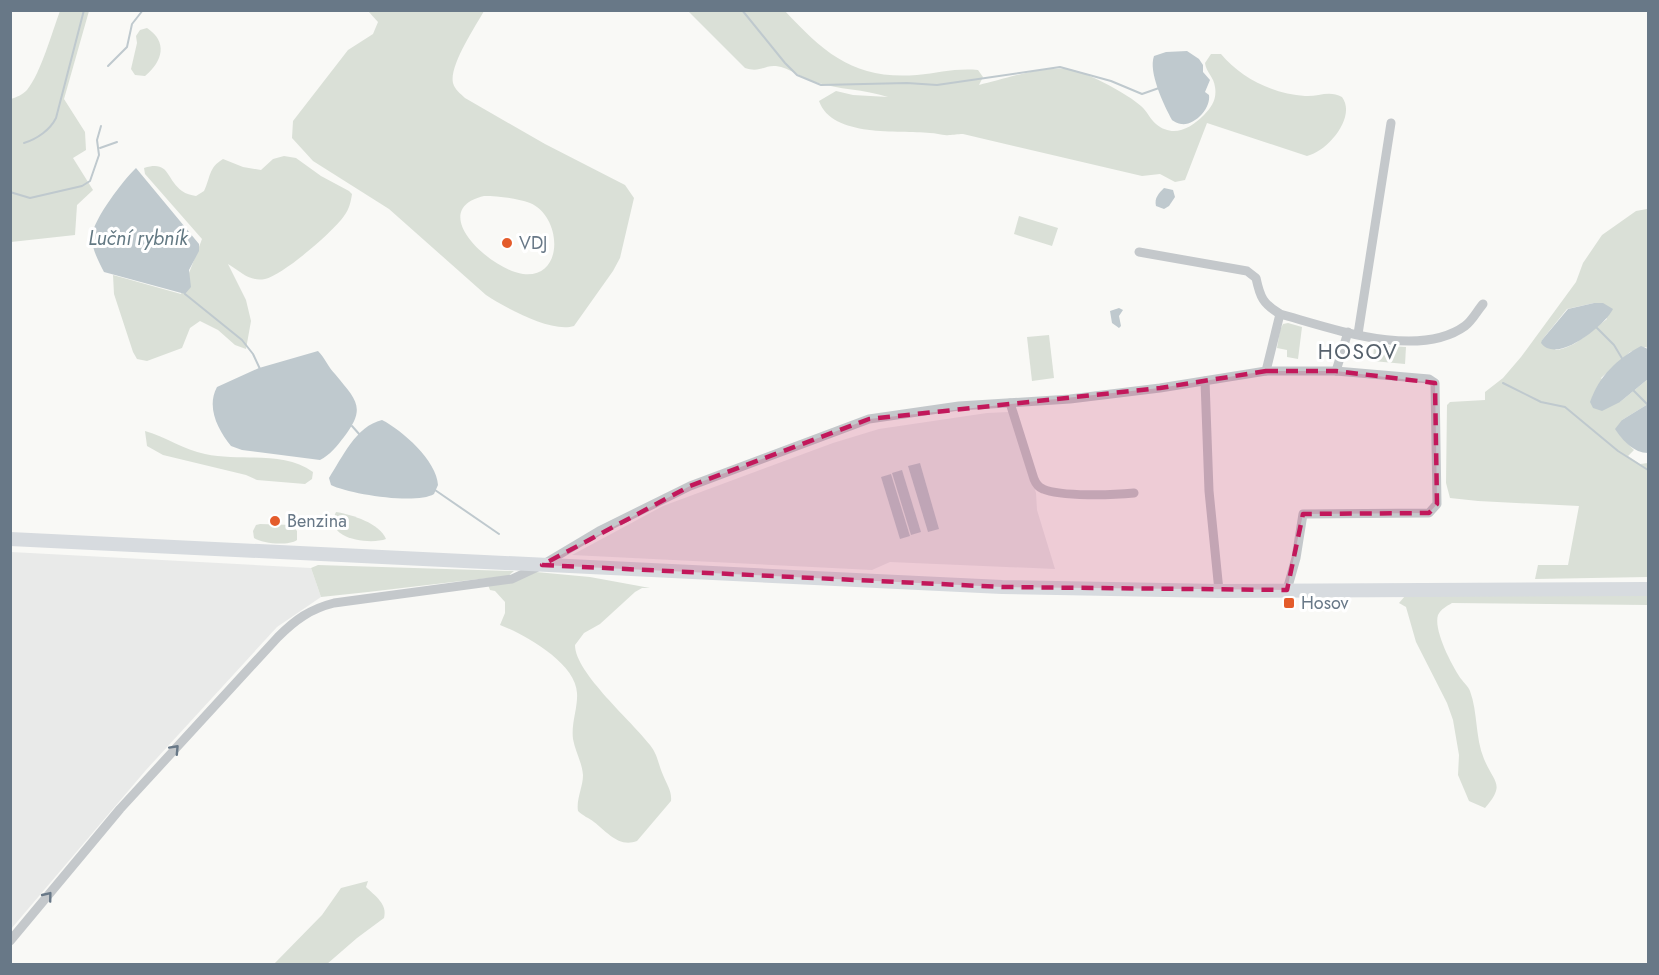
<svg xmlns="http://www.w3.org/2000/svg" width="1659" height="975" viewBox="0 0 1659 975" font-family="Jost,sans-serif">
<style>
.built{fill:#e9eae9}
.green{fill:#dae0d7;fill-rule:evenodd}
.water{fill:#bfc9ce}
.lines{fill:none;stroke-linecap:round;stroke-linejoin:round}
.stream{stroke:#bfc9ce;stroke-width:2}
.street{stroke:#c4c8cb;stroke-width:9}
.secondary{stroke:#d7dbdf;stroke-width:14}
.oneway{stroke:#687887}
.marked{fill:#c2185b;fill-opacity:0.2;stroke:#c2185b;stroke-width:4.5;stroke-dasharray:12 8;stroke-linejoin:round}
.poi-dot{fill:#e45c2b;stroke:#fff;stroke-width:2}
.labels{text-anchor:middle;stroke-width:6;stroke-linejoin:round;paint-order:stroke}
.poi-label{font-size:18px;fill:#687887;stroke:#fff;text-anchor:start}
.water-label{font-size:20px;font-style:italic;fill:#637983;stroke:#fff}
.quarter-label{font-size:21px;letter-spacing:1.5px;fill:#56616c;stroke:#fff}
</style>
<rect width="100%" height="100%" fill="#f9f9f6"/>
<g class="built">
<polygon points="1009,412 1012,415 1036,493 1037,510 1055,569 890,562 872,570 572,555 663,506 833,443 879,429 987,413"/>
<polygon points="11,552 311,568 321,597 277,627 146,770 11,929"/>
</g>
<g class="green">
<path d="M60,11h29l-25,88 21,33 1,18 -13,8 20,32 -16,15 -2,30 -64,7v-143c6,-2 11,-4 16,-9 14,-17 25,-58 33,-79z"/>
<path d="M368,11h116c-9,16 -35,55 -31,72 2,7 7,10 12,15l80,46 80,41 9,13 -14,60 -7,13 -39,55c-23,7 -68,-18 -88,-31l-97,-86 -76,-48 -21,-23 1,-17 55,-71 25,-16 5,-12zM484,196c14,0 32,2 46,7 32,13 35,76 -7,71 -32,-4 -98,-64 -39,-78z"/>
<path d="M688,11h97c40,43 70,69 132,64 22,-2 38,-7 61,-5l5,7 -4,8c26,-6 68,-21 94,-15 17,4 55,24 68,36 6,5 9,13 15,18 17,14 34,5 48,-9 8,-8 13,-16 11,-28 -1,-10 -9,-15 -10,-24l6,-9h10c20,24 52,40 84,42 13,1 24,-6 37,1 15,20 -15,55 -35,59l-100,-33 -22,57 -10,2 -15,-8 -18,2 -179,-42c-6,0 -9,1 -14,1 -6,1 -13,-2 -19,-2 -31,-3 -98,5 -111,-32l17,-10 17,4 35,2c-24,-8 -49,-7 -73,-15 -13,-4 -25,-14 -39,-16 -12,-1 -16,7 -31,2z"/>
<path d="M147,28c21,14 16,33 -2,48l-10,-1 -4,-6 6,-26 -1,-7 4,-6z"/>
<path d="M284,156l12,2 25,18 28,15 3,3c-1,7 -3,16 -8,22 -11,16 -61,59 -79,63 -16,3 -25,-8 -37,-15l18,36 5,21 -5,28 -11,-4 -17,-15 -18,-9 -10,7 -8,20 -35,13 -10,-2 -4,-7 -19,-58 -1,-19 68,19 21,-55 -57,-65 -1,-6c26,-8 21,10 38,23 4,3 9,4 14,5l8,-5c7,-14 4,-23 19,-32l20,8 18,3 12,-11z"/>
<path d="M1647,209h1v140l-2,-2 -16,5 -29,26 19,24 28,-23v25l-26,16 5,23 7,7 -6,6 12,8 8,-1v114l-113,2 3,-14h30l11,-59 -101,-5 -28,-3 -4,-15 1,-78 3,-3 35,-2v-8l18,-14 18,-21 55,-75 7,-19 19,-28 34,-24zM1594,303l13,16c-16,11 -31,29 -51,31l-14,-10 25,-31z"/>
<polygon points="1019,216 1058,228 1052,246 1014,234"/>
<polygon points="1288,323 1302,327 1298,359 1287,357 1287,350 1277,348 1280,330 1283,324"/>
<polygon points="1049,335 1054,378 1032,381 1027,337"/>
<polygon points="1374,345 1406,347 1405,364 1373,361"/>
<path d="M145,431c21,6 39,19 60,23 36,8 77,-4 108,18l-1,7 -7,5 -48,-4 -11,-5 -83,-20 -16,-9z"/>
<path d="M336,512c17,3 43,11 50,27 -16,6 -64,0 -50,-27z"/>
<path d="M260,524l32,1 5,6v9c-9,6 -34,4 -43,-2l-1,-7 3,-6z"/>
<path d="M318,565l196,6 -6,5c-62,6 -124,15 -187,21l-10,-29z"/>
<path d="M536,572l54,5 60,11h-8l-7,4 -35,32 -16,9 -9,12c0,28 58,77 75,100 8,10 8,19 13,30 4,10 9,16 8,26l-34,40c-18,7 -30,-9 -43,-19 -5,-4 -11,-6 -16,-11 -2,-12 5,-24 5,-36 -1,-13 -8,-24 -10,-36 -2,-16 5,-31 4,-46 -1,-30 -53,-59 -77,-68l5,-12v-11l-10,-11 -5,-1 -2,-5z"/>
<path d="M1648,595v10l-196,-2c-5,3 -11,6 -14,12 -5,15 15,53 24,65 3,4 6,6 8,11 8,22 5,46 14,68 10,24 22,25 1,49l-16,-7 -11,-26 1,-20 -6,-35 -6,-17 -31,-61 -10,-35 -7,-4 6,-7z"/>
<path d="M368,881l-2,6c9,9 22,17 18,31l-27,20 -30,26h-53l48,-49 19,-27z"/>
</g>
<g class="water">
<path d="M1166,52l21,-1 12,8 4,6v7l7,8 -5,12 4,3c2,13 -14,31 -28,29 -2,0 -8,-3 -9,-4 -8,-15 -24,-48 -18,-64z"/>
<path d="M136,168l63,76v7l-10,19 2,17 -6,7 -81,-22c-5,-10 -13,-24 -12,-36 1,-16 32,-57 44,-68z"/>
<path d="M1164,188l9,2 2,7 -6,9 -5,3 -8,-3c-2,-8 3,-13 8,-18z"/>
<path d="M1594,303h9l10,6c-8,16 -56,56 -72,34l1,-3 26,-31z"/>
<polygon points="1119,308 1123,310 1119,316 1121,326 1119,328 1112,323 1110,311"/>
<path d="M1641,346l7,3v30l-28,23 -18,9 -9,-3 -3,-6c9,-26 27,-43 51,-56z"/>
<path d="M318,351c7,7 10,16 17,23 21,26 32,33 9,63 -7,9 -14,18 -24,23l-78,-10 -11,-4c-13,-16 -25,-39 -14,-59l42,-19z"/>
<path d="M1648,404v49c-14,0 -25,-12 -33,-24l7,-9z"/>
<path d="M382,420c20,10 55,41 56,65l-4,9c-18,11 -85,0 -103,-9l-2,-7c13,-20 27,-52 53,-58z"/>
<polygon points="920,463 939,529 928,532 908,466"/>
<polygon points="902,470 921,532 911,535 892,473"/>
<polygon points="891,474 910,536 900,539 881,477"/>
</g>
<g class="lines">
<g class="stream">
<polyline points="742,10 785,63 797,75 821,85 907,83 937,85 1060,67 1111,81 1142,94 1159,88"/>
<polyline points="108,66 127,47 132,24 143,10"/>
<path d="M24,143c13,-4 26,-13 32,-25l28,-108"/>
<polyline points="100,148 117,142"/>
<polyline points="10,192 30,198 82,186 90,181 99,155 97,140 101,126"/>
<polyline points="185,294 242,340 253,354 260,369"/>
<polyline points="1596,327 1614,345 1623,360"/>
<polyline points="1503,383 1541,402 1565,407 1618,451 1648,470"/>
<polyline points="1633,390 1648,405"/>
<polyline points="352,426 360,435"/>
<polyline points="435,490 499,534"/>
</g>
<g class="street">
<path d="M1139,252l108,19 9,7c4,19 7,26 24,36 51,14 138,46 185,12 7,-5 12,-15 18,-22"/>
<polyline points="1358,334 1391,123"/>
<polyline points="1266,371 1280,314"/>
<polyline points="1336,371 1348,332"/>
<polyline points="1205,381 1209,491 1219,591"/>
<path d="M1010,403l24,76c2,5 4,8 9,10 18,8 71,6 91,4"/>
<path d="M10,941l110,-132 158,-172c17,-17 32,-28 56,-34l178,-24 30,-14 57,-34 91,-45 179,-67 90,-13 111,-7 90,-11 106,-17h70l93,8 6,4 2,121 -8,9 -126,1 -7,44 -9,32"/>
</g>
<polyline class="secondary" points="10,539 1002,587 1219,591 1648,589"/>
</g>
<defs><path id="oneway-chevron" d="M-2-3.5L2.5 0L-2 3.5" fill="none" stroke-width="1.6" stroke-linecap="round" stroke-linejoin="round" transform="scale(1.5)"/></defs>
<g class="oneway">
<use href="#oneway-chevron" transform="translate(175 749) rotate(-47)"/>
<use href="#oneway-chevron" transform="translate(48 896) rotate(-51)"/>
</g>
<path class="marked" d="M1266,371h70l99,12 2,121 -8,9 -126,1 -16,76 -285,-3 -460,-22 148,-79 179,-67 291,-31z"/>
<g class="poi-dot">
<circle cx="507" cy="243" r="6"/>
<circle cx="275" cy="521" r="6"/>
<rect x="1283" y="597" width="12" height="12" rx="3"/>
</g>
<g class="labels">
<g class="poi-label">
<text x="519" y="249">VDJ</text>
<text x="287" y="527">Benzina</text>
<text x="1301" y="609">Hosov</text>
</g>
<g class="water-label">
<text x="138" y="245">Luční rybník</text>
</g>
<g class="quarter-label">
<text x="1358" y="359">HOSOV</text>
</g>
</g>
<rect width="1659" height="975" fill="none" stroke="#687887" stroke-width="24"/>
</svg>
